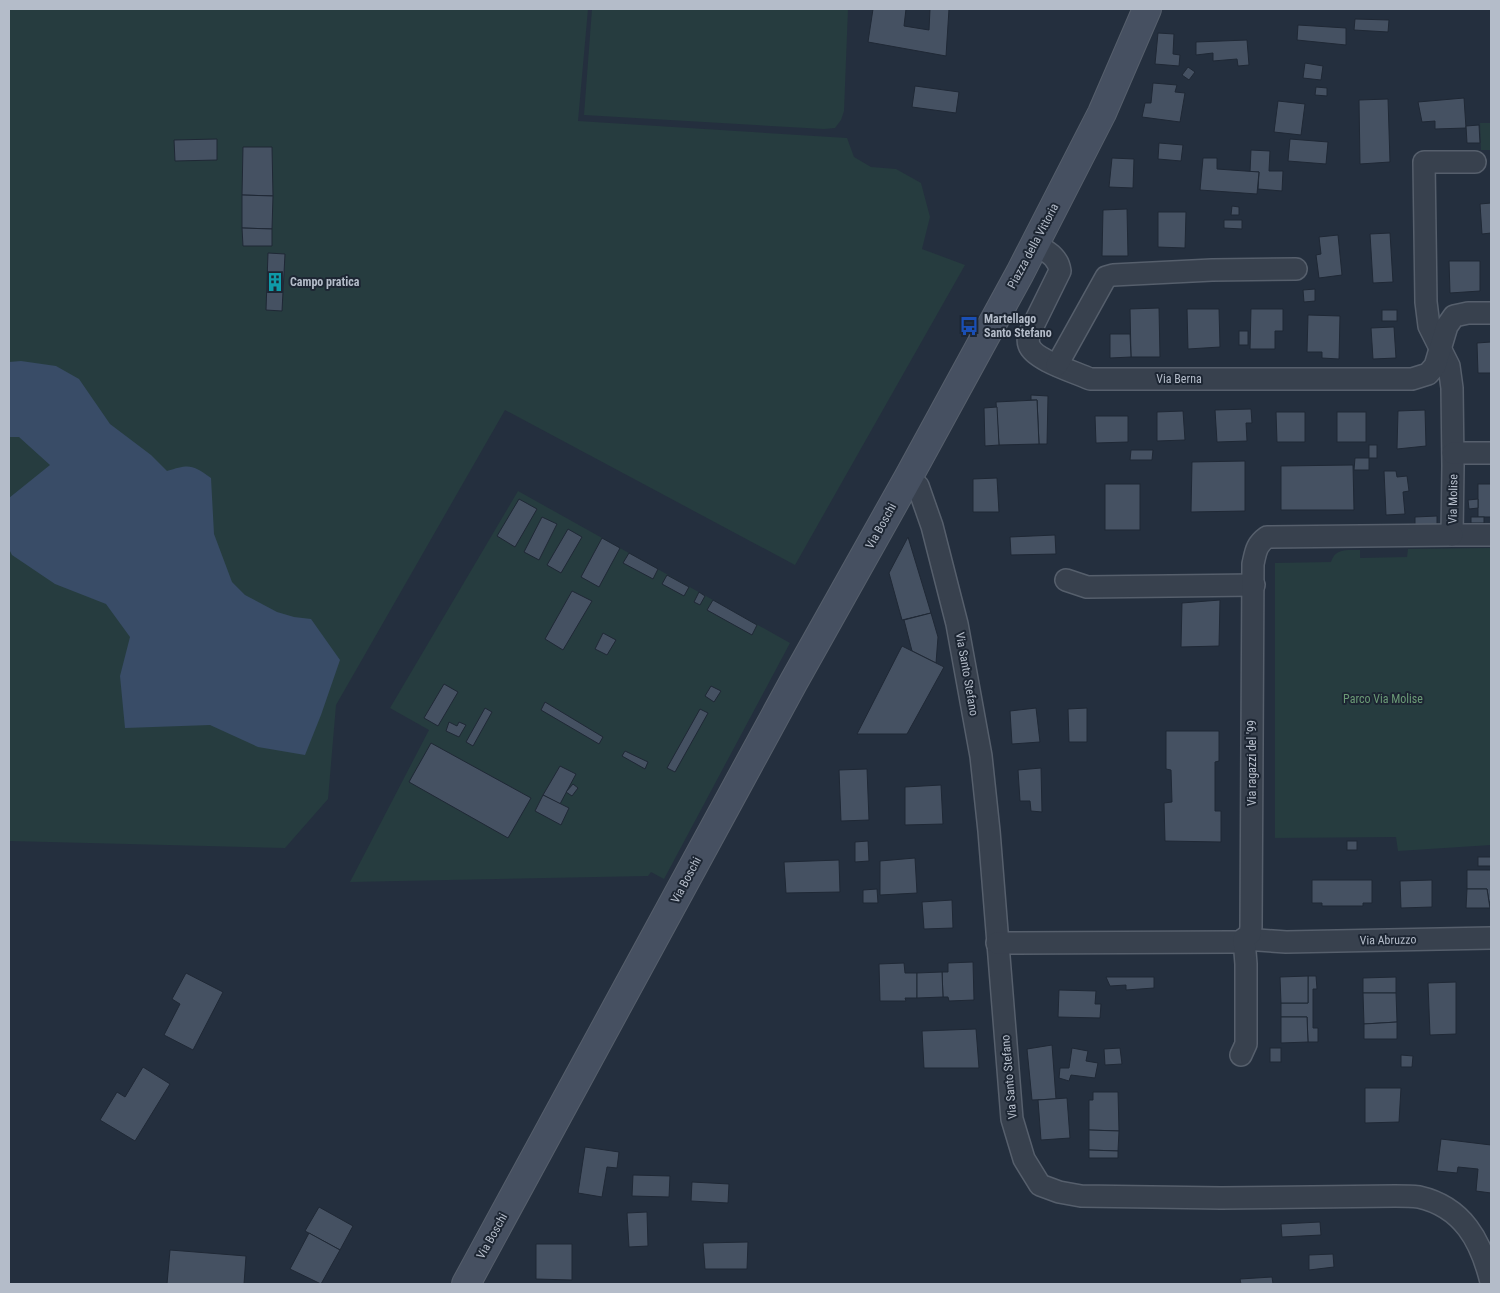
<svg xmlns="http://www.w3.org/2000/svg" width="1500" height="1293" viewBox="0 0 1500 1293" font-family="'Roboto Condensed',sans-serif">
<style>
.green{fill:#263c3f}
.water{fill:#394c67}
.building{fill:#455162;stroke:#1f2835}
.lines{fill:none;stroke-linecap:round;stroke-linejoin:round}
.minor-casing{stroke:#565f6c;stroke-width:24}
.secondary-casing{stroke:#565f6c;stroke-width:30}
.minor{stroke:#38414e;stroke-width:21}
.secondary{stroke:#465061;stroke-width:28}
.labels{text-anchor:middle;stroke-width:4;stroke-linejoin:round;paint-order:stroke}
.street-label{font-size:12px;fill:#b4bcc9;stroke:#1d2633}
.poi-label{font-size:12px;font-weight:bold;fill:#b4bcc9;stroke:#1d2633;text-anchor:start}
.park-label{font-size:12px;fill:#6b9a76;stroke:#1d2633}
</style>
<rect width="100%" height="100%" fill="#242f3e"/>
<g class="green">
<polygon points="9,9 588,9 578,121 847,138 854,157 871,167 896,169 921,183 930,217 922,249 965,265 795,565 505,410 336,705 328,799 285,848 9,841"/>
<polygon points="592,9 848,9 844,111 841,120 835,128 824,129 584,115"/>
<polygon points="1480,123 1491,123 1491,150 1481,150"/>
<polygon points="518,491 790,643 664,879 651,872 648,876 350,882 429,730 390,708"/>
<path d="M1491,548v297l-93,6 -2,-14 -121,1v-275l56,-1c4,-14 16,-12 29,-12v8l47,-1 1,-8z"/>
</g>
<path class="water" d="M21,361l35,5 23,13 31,45 41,31 16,16c22,-7 25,-7 44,7l3,56 18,48 13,13 32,17 17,5 17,2 29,41 -19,55 -16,40 -47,-8 -48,-22 -85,3 -5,-52 10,-39 -24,-33 -51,-20 -43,-29 -3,-6v-51l41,-33 -31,-28h-10v-75z"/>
<g class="building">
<polygon points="873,9 906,9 904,26 929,30 930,9 949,9 946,56 868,42"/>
<polygon points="1355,19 1389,20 1388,32 1354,30"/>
<polygon points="1298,25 1346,28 1346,45 1297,40"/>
<polygon points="1158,33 1174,34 1173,54 1180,55 1179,66 1155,64"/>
<polygon points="1247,40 1249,65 1238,66 1237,59 1213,61 1213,53 1196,55 1196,42"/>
<polygon points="1305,63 1323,66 1321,80 1303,78"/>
<polygon points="1188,67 1195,72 1189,80 1182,75"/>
<polygon points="1153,83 1177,85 1175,92 1185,93 1180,122 1142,117 1145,103 1151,103"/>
<polygon points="915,86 959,92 956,113 912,107"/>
<polygon points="1316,87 1327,88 1327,96 1315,95"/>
<polygon points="1464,98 1466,128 1435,129 1435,121 1422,122 1418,102"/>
<polygon points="1388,99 1390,162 1360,164 1359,100"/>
<polygon points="1278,101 1305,104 1301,135 1274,132"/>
<polygon points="1479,125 1480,143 1467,143 1466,126"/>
<polygon points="217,139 217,160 175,161 174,140"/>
<polygon points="1290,139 1328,142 1326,164 1288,161"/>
<polygon points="1159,143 1183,145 1181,161 1158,159"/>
<polygon points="243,147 272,147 273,196 242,195"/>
<polygon points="1251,150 1270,151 1269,171 1283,171 1282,191 1258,189 1259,172 1250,172"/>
<polygon points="1112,158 1134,159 1133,188 1109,187"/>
<polygon points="1203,158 1217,158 1217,169 1259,172 1257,194 1200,190"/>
<polygon points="242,195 273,196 272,229 242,228"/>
<polygon points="1491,203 1491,233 1482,234 1480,204"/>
<polygon points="1232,206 1239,207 1239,215 1231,215"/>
<polygon points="1127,209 1128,256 1102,256 1103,210"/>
<polygon points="1158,212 1186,212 1185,248 1158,247"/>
<polygon points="1224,220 1242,220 1242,229 1224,228"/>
<polygon points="242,228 272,229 272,246 243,246"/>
<polygon points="1390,233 1393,282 1373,283 1370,234"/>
<polygon points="1338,235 1342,275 1319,278 1316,255 1321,254 1319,237"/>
<polygon points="268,253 285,254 282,311 266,310"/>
<polygon points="1449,261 1480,261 1480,291 1450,293"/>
<polygon points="1315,289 1315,301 1304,302 1303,290"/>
<polygon points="1159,308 1160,357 1131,357 1130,309"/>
<polygon points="1187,309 1219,309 1220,347 1188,349"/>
<polygon points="1251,309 1283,309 1283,331 1275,331 1275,349 1250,349"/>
<rect x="1382" y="310" width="15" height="11"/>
<polygon points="1308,315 1340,316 1339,359 1322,358 1322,352 1307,352"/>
<polygon points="1394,327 1396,358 1373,359 1371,328"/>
<rect x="1239" y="331" width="9" height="14"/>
<polygon points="1110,334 1130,334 1131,357 1110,358"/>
<polygon points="1491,342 1491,373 1478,373 1477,343"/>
<polygon points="1031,395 1048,396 1047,444 1039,444 1037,400 1031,400"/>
<polygon points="1037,400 1039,444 999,445 996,402"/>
<polygon points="997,407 999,445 985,446 984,408"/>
<polygon points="1251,409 1252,423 1246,423 1247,441 1217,442 1215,410"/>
<polygon points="1425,410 1426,446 1397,449 1398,411"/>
<polygon points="1183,411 1185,440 1157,441 1157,412"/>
<polygon points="1276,412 1305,412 1305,442 1277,442"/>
<rect x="1337" y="412" width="29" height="30"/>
<polygon points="1095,416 1128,416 1128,442 1096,443"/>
<rect x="1369" y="445" width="8" height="13"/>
<polygon points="1131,450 1153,450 1152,460 1130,460"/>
<polygon points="1355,458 1369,458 1369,470 1354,470"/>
<polygon points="1245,461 1245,511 1191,512 1192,462"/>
<polygon points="1353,465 1354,510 1281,510 1281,466"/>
<polygon points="1384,471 1396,471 1397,477 1407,476 1409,491 1403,492 1405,514 1386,515"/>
<polygon points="997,478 999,512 973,512 973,479"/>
<rect x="1105" y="484" width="35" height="46"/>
<rect x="1478" y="484" width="13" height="33"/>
<polygon points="519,499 537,509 515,547 497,536"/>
<polygon points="1478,499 1478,508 1469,509 1468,500"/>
<polygon points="1437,516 1437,525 1415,525 1415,517"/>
<polygon points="542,517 557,524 539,560 524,552"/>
<rect x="1471" y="517" width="13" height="6"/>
<polygon points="568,529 582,537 561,573 547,565"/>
<polygon points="1055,535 1056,554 1011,555 1010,537"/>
<polygon points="908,537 931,613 902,620 889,573"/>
<polygon points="602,538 620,548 599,587 581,577"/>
<polygon points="629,553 658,569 653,579 623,563"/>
<polygon points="667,575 689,587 684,596 662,584"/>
<polygon points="572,591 592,601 563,650 545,639"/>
<polygon points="699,592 705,596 700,605 694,602"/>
<polygon points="713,600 757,625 752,635 707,610"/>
<polygon points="1220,600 1219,646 1181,647 1182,603"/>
<polygon points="931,613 938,637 936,663 912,651 904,620"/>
<polygon points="603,633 616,640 607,655 595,649"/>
<polygon points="902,646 944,667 907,734 857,734"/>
<polygon points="444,684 458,692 438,726 424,718"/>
<polygon points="711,686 721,691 714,702 705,696"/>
<polygon points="545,702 603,737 599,744 541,710"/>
<polygon points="485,708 492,712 473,746 466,742"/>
<polygon points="1036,708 1040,742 1012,744 1010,711"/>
<polygon points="1087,708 1087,742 1069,742 1068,709"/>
<polygon points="700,709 708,713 675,772 667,768"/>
<polygon points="449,722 457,726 459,722 466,725 459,737 446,731"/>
<polygon points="1166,731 1219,731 1219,761 1215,762 1215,811 1221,811 1221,842 1165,841 1164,803 1172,802 1171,770 1166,769"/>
<polygon points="431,743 531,798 508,838 409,782"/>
<polygon points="625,751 648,762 645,769 622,756"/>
<polygon points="560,766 576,774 560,804 543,795"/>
<polygon points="1041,768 1042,812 1031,811 1030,801 1020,801 1018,770"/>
<polygon points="867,769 869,820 841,821 839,770"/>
<polygon points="573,784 578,788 572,796 566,792"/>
<polygon points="941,785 943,824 905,825 905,787"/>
<polygon points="543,795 569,808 561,825 535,811"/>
<polygon points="868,841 869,861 855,862 855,842"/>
<rect x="1347" y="841" width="10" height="9"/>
<rect x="1478" y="857" width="13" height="9"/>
<polygon points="915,858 917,893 880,895 880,861"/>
<polygon points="839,860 840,892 786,893 784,862"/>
<polygon points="1467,870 1491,870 1491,902 1489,902 1487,889 1467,889"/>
<polygon points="1312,880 1372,880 1372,903 1363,903 1363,906 1322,906 1322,903 1312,903"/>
<polygon points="1432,880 1432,907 1401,908 1400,881"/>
<polygon points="877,889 878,903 863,903 863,890"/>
<polygon points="1467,889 1487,889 1490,908 1466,908"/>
<polygon points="952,900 953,928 924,929 922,902"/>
<polygon points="973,962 974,1000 949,1001 948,997 943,997 942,972 948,972 948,963"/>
<polygon points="904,963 905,973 917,973 917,998 905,998 906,1001 880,1001 879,964"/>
<polygon points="942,972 943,997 917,998 917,973"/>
<polygon points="186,973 223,992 193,1050 164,1035 180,1004 172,999"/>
<polygon points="1308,976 1316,976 1317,989 1313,989 1313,1028 1318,1028 1318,1042 1308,1042 1307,1017 1281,1017 1281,1003 1308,1003"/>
<polygon points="1308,976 1308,1003 1281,1003 1280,977"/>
<polygon points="1106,977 1154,977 1154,988 1126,990 1126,985 1110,986"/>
<polygon points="1396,977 1396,993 1363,993 1363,978"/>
<polygon points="1456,982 1456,1034 1430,1035 1428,983"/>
<polygon points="1059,990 1096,991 1095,1004 1101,1004 1100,1018 1058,1017"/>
<polygon points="1363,993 1396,993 1397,1022 1364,1024"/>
<polygon points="1281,1017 1307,1017 1308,1042 1281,1043"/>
<polygon points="1397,1022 1397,1039 1364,1039 1364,1024"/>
<polygon points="976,1029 979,1068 924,1068 922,1031"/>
<polygon points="1052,1045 1056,1099 1032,1100 1027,1049"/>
<polygon points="1072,1048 1088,1051 1086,1061 1098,1063 1095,1078 1071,1075 1069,1081 1059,1078 1060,1068 1069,1068"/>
<polygon points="1120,1048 1122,1064 1105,1065 1104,1049"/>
<rect x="1270" y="1048" width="11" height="14"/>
<polygon points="1401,1055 1413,1056 1412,1067 1401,1067"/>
<polygon points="143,1067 170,1084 135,1141 100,1120 117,1092 125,1097"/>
<polygon points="1365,1088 1401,1088 1399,1122 1365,1123"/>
<polygon points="1093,1092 1118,1092 1119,1131 1089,1130 1089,1100 1093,1100"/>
<polygon points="1067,1098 1070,1138 1041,1140 1038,1100"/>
<polygon points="1089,1130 1119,1131 1118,1151 1089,1150"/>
<polygon points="1441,1139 1491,1145 1491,1193 1476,1191 1478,1169 1458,1167 1457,1173 1437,1171"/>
<polygon points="585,1147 619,1152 617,1168 607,1167 602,1197 578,1193"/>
<polygon points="1089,1150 1118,1151 1118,1158 1089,1158"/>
<polygon points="633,1175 670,1176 669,1197 632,1196"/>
<polygon points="692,1182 729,1184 728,1203 691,1201"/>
<polygon points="319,1207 353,1226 340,1250 305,1231"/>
<polygon points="647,1212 648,1246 629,1247 627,1213"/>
<polygon points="1320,1222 1321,1235 1282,1237 1281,1224"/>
<polygon points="309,1233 340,1250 321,1284 290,1269"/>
<polygon points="748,1242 747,1269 705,1269 703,1243"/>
<polygon points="536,1244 572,1244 572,1280 536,1279"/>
<polygon points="170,1250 246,1256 244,1284 167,1284"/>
<polygon points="1333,1254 1334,1267 1309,1270 1309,1255"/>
<polygon points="1272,1277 1273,1284 1241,1284 1240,1279"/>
</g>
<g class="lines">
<g class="minor-casing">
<g id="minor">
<polyline points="1475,162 1424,162 1426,302 1429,326 1449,366 1452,388 1453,466 1452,535 1491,535"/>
<path d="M1035,244c12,8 23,12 25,27l-29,59c-2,5 -4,9 -2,15 5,15 46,27 61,34h322l16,-5 7,-8 12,-40 7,-10 14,-3h23"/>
<polyline points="1057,365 1106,277 1113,275 1212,270 1296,269"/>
<polyline points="1453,453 1491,453"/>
<path d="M908,478l10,8 14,40 25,98 24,132 8,75 23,288 12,40 16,26 19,7 22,4 140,2 174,-2c8,0 16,0 24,1 44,10 62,44 72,85"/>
<polyline points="1066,580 1087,587 1254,585"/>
<polyline points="997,943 1230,942 1239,942 1244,939 1286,942 1491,938"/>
<path d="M1241,1055l5,-11v-80l-2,-25 6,-5 1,-7 2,-363c3,-13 3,-19 14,-27l185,-2"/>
</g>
</g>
<g class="secondary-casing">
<polyline id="secondary" points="466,1284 793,683 908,478 1020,273 1102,113 1147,9"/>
</g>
<use href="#minor" class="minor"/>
<use href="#secondary" class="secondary"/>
</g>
<defs>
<g id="building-bare" transform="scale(1.5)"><path d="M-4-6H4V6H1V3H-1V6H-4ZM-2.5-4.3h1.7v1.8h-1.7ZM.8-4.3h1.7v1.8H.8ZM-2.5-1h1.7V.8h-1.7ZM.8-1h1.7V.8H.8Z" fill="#0f9aa8" stroke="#1d2633" stroke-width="2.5" paint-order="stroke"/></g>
<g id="bus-bare" transform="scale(1.5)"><path d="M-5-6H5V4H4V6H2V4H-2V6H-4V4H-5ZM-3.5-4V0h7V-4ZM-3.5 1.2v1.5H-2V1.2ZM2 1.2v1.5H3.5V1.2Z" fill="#1a4fb4" stroke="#1d2633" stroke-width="2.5" paint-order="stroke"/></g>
</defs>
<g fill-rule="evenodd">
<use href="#building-bare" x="275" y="282"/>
<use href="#bus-bare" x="969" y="326"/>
</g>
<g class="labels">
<g class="street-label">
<text transform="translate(1033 246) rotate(-62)" y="4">Piazza della Vittoria</text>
<text x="1179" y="383">Via Berna</text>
<text transform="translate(1453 499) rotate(-89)" y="4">Via Molise</text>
<text transform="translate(881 526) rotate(-61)" y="4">Via Boschi</text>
<text transform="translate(967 674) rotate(80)" y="4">Via Santo Stefano</text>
<text transform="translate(1252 763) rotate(-90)" y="4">Via ragazzi del '99</text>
<text transform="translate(686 880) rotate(-62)" y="4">Via Boschi</text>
<text transform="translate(1388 940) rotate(-1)" y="4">Via Abruzzo</text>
<text transform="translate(1009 1077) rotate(-95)" y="4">Via Santo Stefano</text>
<text transform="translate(492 1236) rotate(-61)" y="4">Via Boschi</text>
</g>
<g class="poi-label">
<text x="290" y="286">Campo pratica</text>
<text x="984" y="323">Martellago<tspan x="984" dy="14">Santo Stefano</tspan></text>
</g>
<g class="park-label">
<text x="1383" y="703">Parco Via Molise</text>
</g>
</g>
<rect width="1500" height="1293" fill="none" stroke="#b4bcc9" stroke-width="20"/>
</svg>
